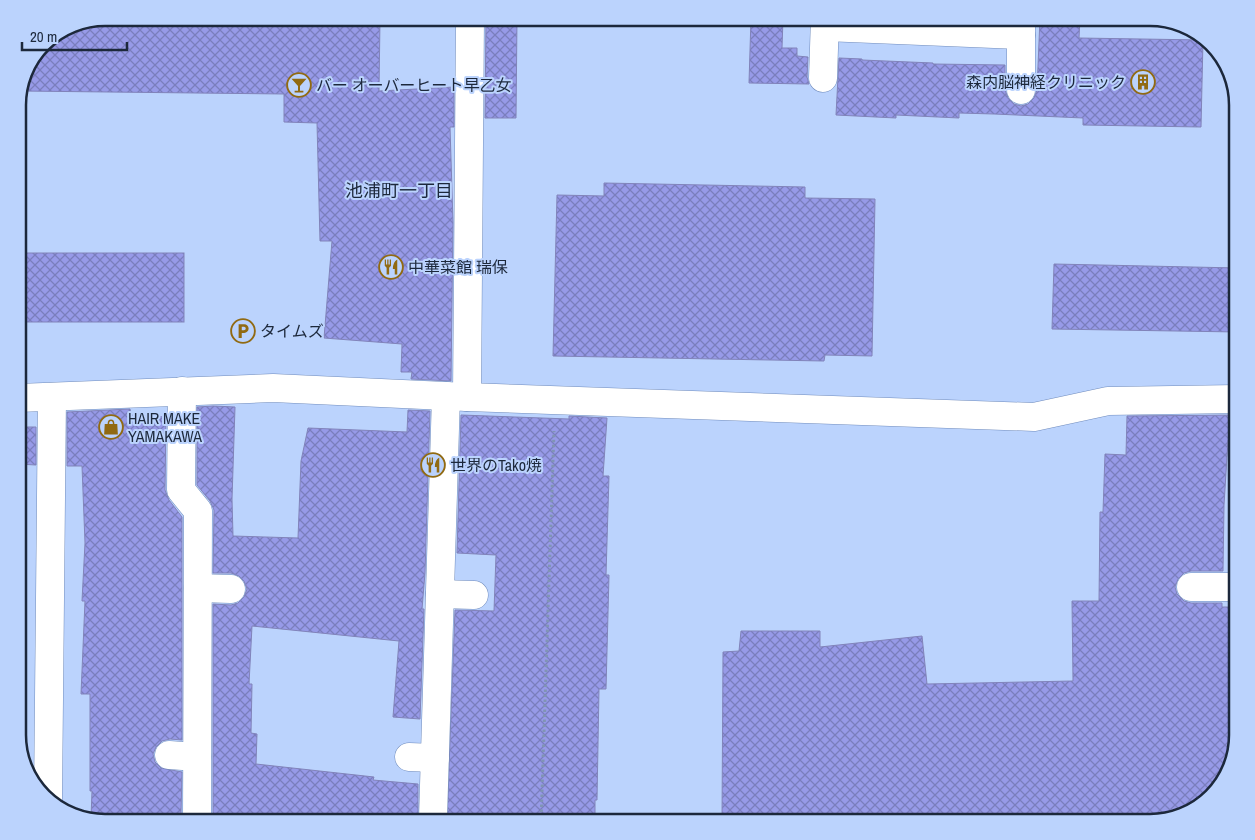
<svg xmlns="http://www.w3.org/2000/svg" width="1255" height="840" viewBox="0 0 1255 840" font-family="'Archivo Narrow','Noto Sans JP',sans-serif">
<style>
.building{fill:url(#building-cross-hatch);stroke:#8183ba}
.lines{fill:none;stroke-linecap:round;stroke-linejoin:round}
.minor-casing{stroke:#708cbd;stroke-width:29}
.path{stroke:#8094b5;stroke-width:3;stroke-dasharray:2.5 2.5;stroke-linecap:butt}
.minor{stroke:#fff;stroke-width:28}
.labels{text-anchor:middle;stroke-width:4;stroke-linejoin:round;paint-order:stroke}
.poi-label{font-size:16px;fill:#1c283b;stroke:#bbd3fd;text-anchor:start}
.neighbourhood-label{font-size:18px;fill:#1c283b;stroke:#bbd3fd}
.rim{fill:none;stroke:#1c283b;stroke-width:2.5}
</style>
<defs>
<pattern id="building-cross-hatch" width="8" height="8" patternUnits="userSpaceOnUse" patternTransform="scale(1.25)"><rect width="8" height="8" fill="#979ae8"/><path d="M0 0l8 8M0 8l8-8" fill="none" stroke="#7a7ebd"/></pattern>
</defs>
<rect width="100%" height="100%" fill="#bbd3fd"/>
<g class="building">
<polygon points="105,18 297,19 297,18 380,18 379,91 454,87 454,127 450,127 453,223 451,381 411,379 412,372 401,372 402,344 324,338 332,241 320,241 317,123 284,122 284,94 21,91 43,43 72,24"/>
<polygon points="486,18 517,18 516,118 485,118"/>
<polygon points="751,18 783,18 782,48 797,48 797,56 808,57 807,77 809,84 749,83"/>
<polygon points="1040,18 1080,18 1079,38 1203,40 1201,127 1083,125 1083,118 994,114 959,113 959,118 896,115 896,118 836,115 839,58 862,59 862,60 933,63 933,64 1005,65 1005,90 1008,98 1014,104 1021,106 1028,104 1034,98 1037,90"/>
<polygon points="604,183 805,187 805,198 875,199 872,356 825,355 824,361 553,356 557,195 604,196"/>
<rect x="18" y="253" width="166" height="69"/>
<polygon points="1054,264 1238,268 1238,332 1052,329"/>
<polygon points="213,406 235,407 232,499 233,536 298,538 301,461 308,428 407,432 408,410 430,411 425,573 422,609 424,609 420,719 393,717 399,641 252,626 249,684 252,684 251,733 257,734 256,764 374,777 373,780 418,784 418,822 285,822 286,818 213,815 213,604 231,605 238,603 244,597 247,589 244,581 239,576 231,573 213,573 214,510 210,501 197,485 197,407"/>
<polygon points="130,409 131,415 166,417 165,490 169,500 182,517 182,740 170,739 162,741 156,747 153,754 155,762 161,768 182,772 181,814 179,814 178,822 105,822 91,818 92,791 90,791 90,694 81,694 85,601 82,601 85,543 82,466 67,466 67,412"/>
<polygon points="461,415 569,419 569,416 607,418 603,476 609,476 606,575 609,575 606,689 599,689 597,800 595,800 595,822 447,822 455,610 494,611 496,555 457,553"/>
<polygon points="1238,415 1238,440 1228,440 1224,505 1223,571 1191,571 1184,573 1178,579 1175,587 1177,594 1184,601 1191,603 1222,603 1222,607 1238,607 1238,735 1223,784 1194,811 1174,816 1067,818 1066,822 722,822 723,652 739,651 741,631 820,631 820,647 922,636 927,684 1073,681 1072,601 1099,601 1100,512 1103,512 1105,454 1126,455 1127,416"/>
<polygon points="18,427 36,427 36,465 18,464"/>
</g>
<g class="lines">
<g class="minor-casing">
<g id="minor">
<polyline points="1021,18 1021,90"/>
<polyline points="825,27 1021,35"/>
<polyline points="823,78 825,18"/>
<polyline points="182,391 181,490 198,511 197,822"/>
<polyline points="467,397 470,18"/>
<polyline points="18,398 273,388 467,397 1034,417 1108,401 1237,399"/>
<polyline points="1191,587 1237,587"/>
<polyline points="198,588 231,589"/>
<polyline points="440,594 474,595"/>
<polyline points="169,755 197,757"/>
<polyline points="409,757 435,758"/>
<polyline points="48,799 52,397"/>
<polyline points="433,818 446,396"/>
</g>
</g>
<polyline class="path" points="541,822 554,431"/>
<use href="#minor" class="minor"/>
</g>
<defs>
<g id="building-ring" transform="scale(1.25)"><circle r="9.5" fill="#bbd3fd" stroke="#916a12" stroke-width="1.5"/><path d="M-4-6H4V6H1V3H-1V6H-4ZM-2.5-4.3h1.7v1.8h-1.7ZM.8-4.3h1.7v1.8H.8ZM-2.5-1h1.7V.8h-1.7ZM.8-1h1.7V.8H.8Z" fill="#916a12"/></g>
<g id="bar-ring" transform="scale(1.25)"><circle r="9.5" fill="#bbd3fd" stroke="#916a12" stroke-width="1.5"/><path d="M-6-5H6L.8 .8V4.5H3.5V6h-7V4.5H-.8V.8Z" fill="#916a12"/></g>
<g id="restaurant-ring" transform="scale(1.25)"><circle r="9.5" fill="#bbd3fd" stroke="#916a12" stroke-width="1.5"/><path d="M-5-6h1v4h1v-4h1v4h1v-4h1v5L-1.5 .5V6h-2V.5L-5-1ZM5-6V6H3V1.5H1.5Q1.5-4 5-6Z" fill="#916a12"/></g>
<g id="parking-ring" transform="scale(1.25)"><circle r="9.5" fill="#bbd3fd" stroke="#916a12" stroke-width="1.5"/><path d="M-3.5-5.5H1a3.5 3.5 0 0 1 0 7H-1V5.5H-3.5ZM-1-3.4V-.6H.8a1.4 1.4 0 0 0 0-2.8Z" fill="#916a12"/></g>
<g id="shop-ring" transform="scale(1.25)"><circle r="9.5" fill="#bbd3fd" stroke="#916a12" stroke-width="1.5"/><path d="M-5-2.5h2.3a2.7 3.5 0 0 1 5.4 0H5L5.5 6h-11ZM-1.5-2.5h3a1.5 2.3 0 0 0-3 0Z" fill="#916a12"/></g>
</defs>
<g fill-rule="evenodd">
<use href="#building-ring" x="1143" y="82"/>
<use href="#bar-ring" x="299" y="85"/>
<use href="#restaurant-ring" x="391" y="267"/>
<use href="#parking-ring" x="243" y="331"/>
<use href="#shop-ring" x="111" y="427"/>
<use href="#restaurant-ring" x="433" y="465"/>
</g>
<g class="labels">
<g class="poi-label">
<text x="1126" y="88" text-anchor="end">森内脳神経クリニック</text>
<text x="316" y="91">バー オーバーヒート早乙女</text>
<text x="408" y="273">中華菜館 瑞保</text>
<text x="260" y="337">タイムズ</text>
<text x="128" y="424">HAIR MAKE<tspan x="128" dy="18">YAMAKAWA</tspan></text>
<text x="450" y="471">世界のTako焼</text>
</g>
<g class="neighbourhood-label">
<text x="399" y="197">池浦町一丁目</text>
</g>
</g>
<path d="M0 0H1255V840H0ZM105 26H1150A79 79 0 0 1 1229 105V735A79 79 0 0 1 1150 814H105A79 79 0 0 1 26 735V105A79 79 0 0 1 105 26Z" fill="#bbd3fd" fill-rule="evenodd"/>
<path class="rim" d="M105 26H1150A79 79 0 0 1 1229 105V735A79 79 0 0 1 1150 814H105A79 79 0 0 1 26 735V105A79 79 0 0 1 105 26Z"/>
<path d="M22 42v8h105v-8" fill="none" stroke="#1c283b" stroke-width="2.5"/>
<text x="30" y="42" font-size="15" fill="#1c283b" stroke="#bbd3fd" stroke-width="4" paint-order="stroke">20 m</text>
</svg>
